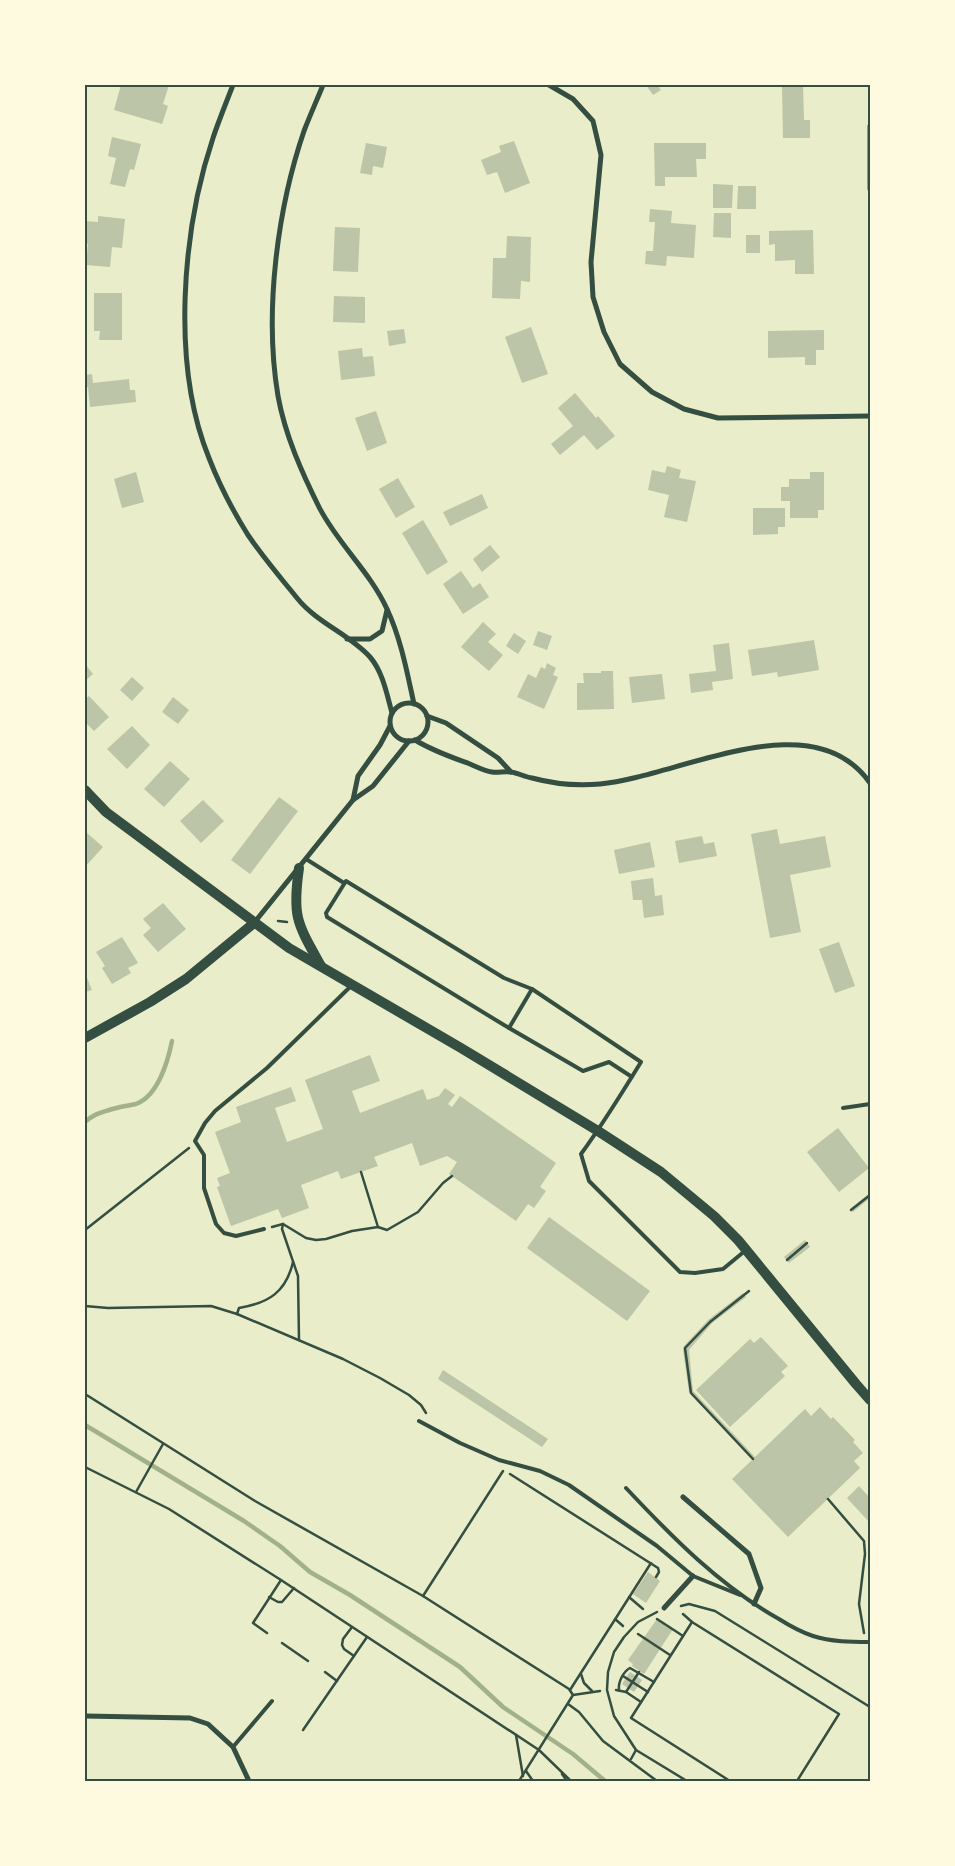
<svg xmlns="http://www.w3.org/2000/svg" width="955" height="1866" viewBox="0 0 955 1866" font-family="'Nunito Sans',sans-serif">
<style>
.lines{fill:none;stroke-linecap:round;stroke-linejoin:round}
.stream{stroke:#a3b18a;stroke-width:4.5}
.building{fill:#bcc5a7}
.path{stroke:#344e41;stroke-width:2.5}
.service{stroke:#344e41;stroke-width:4}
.minor{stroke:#344e41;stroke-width:5}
.secondary{stroke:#344e41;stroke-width:10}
.neatline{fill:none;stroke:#344e41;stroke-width:2}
</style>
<rect width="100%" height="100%" fill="#e9edc9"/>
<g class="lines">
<g class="stream">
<path d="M85,1122c7,-7 15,-9 24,-12 9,-3 18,-4 27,-6 22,-8 32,-43 36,-63"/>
<polyline points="85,1425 244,1521 280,1546 310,1572 350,1595 460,1667 503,1707 573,1754 605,1781"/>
</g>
</g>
<g class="building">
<polygon points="121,85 169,85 163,104 168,106 162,124 114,110"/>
<polygon points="646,85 657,85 661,90 653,95"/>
<polygon points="803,85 804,120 810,120 810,138 783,138 782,86"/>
<polygon points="112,137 141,144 134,170 130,169 125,187 110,184 116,158 108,156"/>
<polygon points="514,141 530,183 505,193 497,172 487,175 481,160 501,152 499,146"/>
<polygon points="366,143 387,147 383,168 373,166 372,175 360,173"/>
<polygon points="654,143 706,143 706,159 696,159 697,177 665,177 665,186 655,186"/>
<polygon points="713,184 733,185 732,208 713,208"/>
<polygon points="738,186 756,186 756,209 737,209"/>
<polygon points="650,209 672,211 671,223 696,225 694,258 667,256 666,266 645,264 646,251 653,251 655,222 649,222"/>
<polygon points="714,213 731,213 731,238 713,237"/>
<polygon points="98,216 125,219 122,248 112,247 110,267 86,265 88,244 85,243 85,221 98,222"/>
<polygon points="335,227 360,228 358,272 333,271"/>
<polygon points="813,230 814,274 795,274 795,260 775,261 775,244 769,245 769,231"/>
<rect x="746" y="235" width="14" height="18"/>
<polygon points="507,236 531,237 530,282 521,281 520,299 492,298 493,258 506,258"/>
<polygon points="94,293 122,293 122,340 99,340 100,331 94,331"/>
<polygon points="334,296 365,297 365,323 333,322"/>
<polygon points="531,327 548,374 522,383 505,337"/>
<polygon points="404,329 406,343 389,346 387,331"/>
<polygon points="824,330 824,350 816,350 816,365 805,365 805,357 768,358 768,331"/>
<polygon points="362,348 363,357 373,356 375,376 341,380 338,351"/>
<polygon points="92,374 93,383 129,379 130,390 135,390 136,402 90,407 88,387 85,388 85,375"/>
<polygon points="575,393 596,418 598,416 615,436 597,450 584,435 560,455 551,444 573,426 558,408"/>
<polygon points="376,411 387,443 367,451 355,418"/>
<polygon points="667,466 681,470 679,478 696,481 687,522 664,517 669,495 648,490 652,470 665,473"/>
<polygon points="136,472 144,502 122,508 114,479"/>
<polygon points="810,472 824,472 824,510 818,510 818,518 790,518 790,501 781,501 781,487 789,487 789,479 810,479"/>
<polygon points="398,478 415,507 396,518 379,489"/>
<polygon points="482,494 488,508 450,526 443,512"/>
<polygon points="753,508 785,508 785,527 778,527 778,534 753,535"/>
<polygon points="423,520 448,562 427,575 402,533"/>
<polygon points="490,545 500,557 482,572 473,559"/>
<polygon points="461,571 473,588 480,583 489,597 463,614 443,584"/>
<polygon points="483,622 496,634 488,642 503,655 489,671 461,647"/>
<polygon points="538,631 552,636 547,650 533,645"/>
<polygon points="514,633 526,641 518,654 506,646"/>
<polygon points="814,640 819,670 778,677 777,672 752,676 748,650"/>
<polygon points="729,643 733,679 712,682 713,690 691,693 689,674 716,671 713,645"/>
<polygon points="547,663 556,668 553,675 558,677 544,709 517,697 528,674 536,678 541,667 545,669"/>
<polygon points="85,664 93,674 85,681"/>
<polygon points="601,671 613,671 614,709 577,710 577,683 584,683 583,673 601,673"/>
<polygon points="662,674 665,699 632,703 629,677"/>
<polygon points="132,677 144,688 132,701 120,690"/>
<polygon points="89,696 109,717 94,731 85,722 85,699"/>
<polygon points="173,697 189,710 178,724 162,712"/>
<polygon points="132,726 150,745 127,769 107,749"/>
<polygon points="170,761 190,779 164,807 144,789"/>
<polygon points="279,797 298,811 250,874 231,860"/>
<polygon points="203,800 224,821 201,843 180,821"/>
<polygon points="777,829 780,844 825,836 831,867 790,875 801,932 770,938 751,834"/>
<polygon points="87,833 103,847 85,867 85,835"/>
<polygon points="702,836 704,844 714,842 717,856 679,863 675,841"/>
<polygon points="650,842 655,867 619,874 614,850"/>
<polygon points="653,878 655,896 662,895 664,915 644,918 642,900 633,900 631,881"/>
<polygon points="163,903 186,929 158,952 143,935 151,928 143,919"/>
<polygon points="122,937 138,963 128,968 131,973 112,984 102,968 105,966 96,952"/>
<polygon points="839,942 855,986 835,993 819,949"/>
<polygon points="85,973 92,990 85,992"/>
<polygon points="370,1055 380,1081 352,1091 360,1113 423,1089 427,1100 439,1096 445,1088 455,1095 448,1104 452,1107 460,1096 556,1163 540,1187 546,1191 534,1208 528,1204 516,1221 449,1174 457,1162 447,1156 420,1166 412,1143 374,1157 378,1166 341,1179 338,1171 301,1185 309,1208 282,1218 278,1209 231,1226 217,1187 220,1186 217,1178 230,1173 215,1132 241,1122 236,1107 291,1087 296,1101 275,1108 287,1142 323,1129 305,1080"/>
<polygon points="838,1128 869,1168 839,1192 807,1152"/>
<polygon points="870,1193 870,1198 853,1212 850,1209"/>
<polygon points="549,1217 650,1291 627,1321 527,1248"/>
<polygon points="805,1240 810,1247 789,1263 784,1257"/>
<polygon points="743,1293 746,1297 712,1323 689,1350 693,1391 755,1457 805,1409 811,1416 820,1407 831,1419 833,1417 855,1440 853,1442 863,1453 854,1461 860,1468 788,1537 732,1479 752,1460 689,1392 683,1350 684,1346 708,1320"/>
<polygon points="761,1337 788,1366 781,1372 785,1376 730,1427 696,1390 750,1339 754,1343"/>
<polygon points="443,1370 548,1439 542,1447 438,1379"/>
<polygon points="859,1486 870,1498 870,1523 847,1498"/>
<polygon points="648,1572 660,1581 646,1603 633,1594"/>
<polygon points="657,1619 673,1629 644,1674 632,1666 633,1664 628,1660"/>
<polygon points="630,1672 642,1680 634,1692 622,1684"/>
</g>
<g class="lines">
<g class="path">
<polyline points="278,921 287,922"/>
<polyline points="361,1172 378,1227"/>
<polyline points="851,1210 870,1195"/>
<polyline points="283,1224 282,1229 298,1276 299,1340"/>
<polyline points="272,1227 283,1224 306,1238 316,1240 326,1239 352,1231 378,1227 387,1230 418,1212 443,1183 452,1176"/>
<polyline points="85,1230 189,1148"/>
<polyline points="787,1260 807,1243"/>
<polyline points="749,1291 710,1322 685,1348 691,1393 753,1459"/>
<polyline points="85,1306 108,1308 211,1306 237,1314 343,1359 380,1378 409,1395 421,1405 426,1413"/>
<path d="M237,1314l2,-6c30,-5 47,-16 54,-46"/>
<polyline points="85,1394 255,1501 423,1596 569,1689 573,1695"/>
<polyline points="85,1467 169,1509 281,1580"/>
<polyline points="510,1474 658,1568 659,1572 656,1577"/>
<polyline points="136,1492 163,1444"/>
<polyline points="828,1499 864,1541 865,1554 859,1604 864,1633"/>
<polyline points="423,1596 503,1471"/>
<polyline points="269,1597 278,1602 282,1602 294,1588"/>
<polyline points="629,1597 643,1609"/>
<polyline points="681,1606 689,1604 715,1611 870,1707"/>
<polyline points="657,1612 638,1622 624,1637 614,1652 608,1672 607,1690 614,1716 636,1750 687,1781"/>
<polyline points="683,1614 692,1622 839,1714 797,1781"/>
<polyline points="615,1619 623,1626"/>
<polyline points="657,1619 683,1636"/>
<polyline points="692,1622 631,1718 730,1781"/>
<polyline points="352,1627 343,1639 342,1645 344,1649 354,1656"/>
<polyline points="267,1633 253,1623 281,1580 539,1750 571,1781"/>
<polyline points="638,1634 670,1655"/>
<polyline points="282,1643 308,1661"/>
<polyline points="325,1672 337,1681"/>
<polyline points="581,1674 584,1683 592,1691"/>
<polyline points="623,1676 648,1692"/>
<polyline points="570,1690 651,1563"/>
<polyline points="616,1690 626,1692 641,1702"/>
<path d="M619,1690c-1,-8 4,-18 11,-22l24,14"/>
<polyline points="626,1692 639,1672"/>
<polyline points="568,1704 579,1712 603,1741 657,1781"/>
<polyline points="303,1730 367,1637"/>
<polyline points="516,1735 523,1776"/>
<polyline points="631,1759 636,1750"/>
<polyline points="526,1771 533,1781"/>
<polyline points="562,1774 567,1781"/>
<polyline points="519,1781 573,1695 600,1691"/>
</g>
<g class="service">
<polyline points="306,859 344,883"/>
<polyline points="509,1028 532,989"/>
<path d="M632,1077l-23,-15 -26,9 -79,-46 -177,-108 -1,-4 20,-32 158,97 28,11 109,73c-19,31 -38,62 -60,92l8,27 91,91 15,1 28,-4 23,-19"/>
<polyline points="843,1108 870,1104"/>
<polyline points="264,1229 236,1236 224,1233 216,1224 204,1188 204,1155 195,1141 205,1123 215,1111 267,1068 351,986"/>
<polyline points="419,1421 460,1443 499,1460 540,1471 569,1485 657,1546 693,1576 740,1595"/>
<path d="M626,1488c46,49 94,98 153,131 11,7 22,13 34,17 18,6 39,6 57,6"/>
<polyline points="233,1747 272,1701"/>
</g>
<g class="minor">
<path d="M233,85c-7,18 -14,35 -20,53 -31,93 -42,227 -4,320 10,26 24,53 39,77 15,22 32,42 49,63 20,25 52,36 73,59 13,15 17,38 22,56"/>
<path d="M323,85c-6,15 -13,30 -19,46 -27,79 -40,182 -26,265 7,39 24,77 42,113 19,36 50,63 67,100 14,30 20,63 27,95"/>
<polyline points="549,85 573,99 593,121 601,155 591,262 593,297 604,332 620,364 652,392 684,409 718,418 870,416"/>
<polyline points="870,126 870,189"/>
<polyline points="347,639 370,639 382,631 387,610"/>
<circle cx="409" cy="722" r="19"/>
<polyline points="427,716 446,723 498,758 511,772"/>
<path d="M415,740c18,11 36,17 55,24 7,3 15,7 22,8 6,1 12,-1 19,0 7,1 14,5 21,6 22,6 45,8 68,6 78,-7 212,-84 270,-1"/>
<polyline points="353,800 358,776 380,745 390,726"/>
<polyline points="254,923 353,800 373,786 409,741"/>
<polyline points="683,1497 749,1554 761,1588 754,1604"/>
<polyline points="664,1608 693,1576"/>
<polyline points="85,1716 190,1718 208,1724 233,1747 249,1781"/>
</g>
<g class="secondary">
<polyline points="85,790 106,812 289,948 461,1048 598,1131 661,1172 714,1216 738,1240 856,1384 870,1400"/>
<path d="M299,868c-7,49 -2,55 22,98"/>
<polyline points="85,1038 150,1002 186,979 254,923"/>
</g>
</g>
<rect width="955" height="1866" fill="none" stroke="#fefae0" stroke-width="172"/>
<rect x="86" y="86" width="783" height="1694" class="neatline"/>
</svg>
